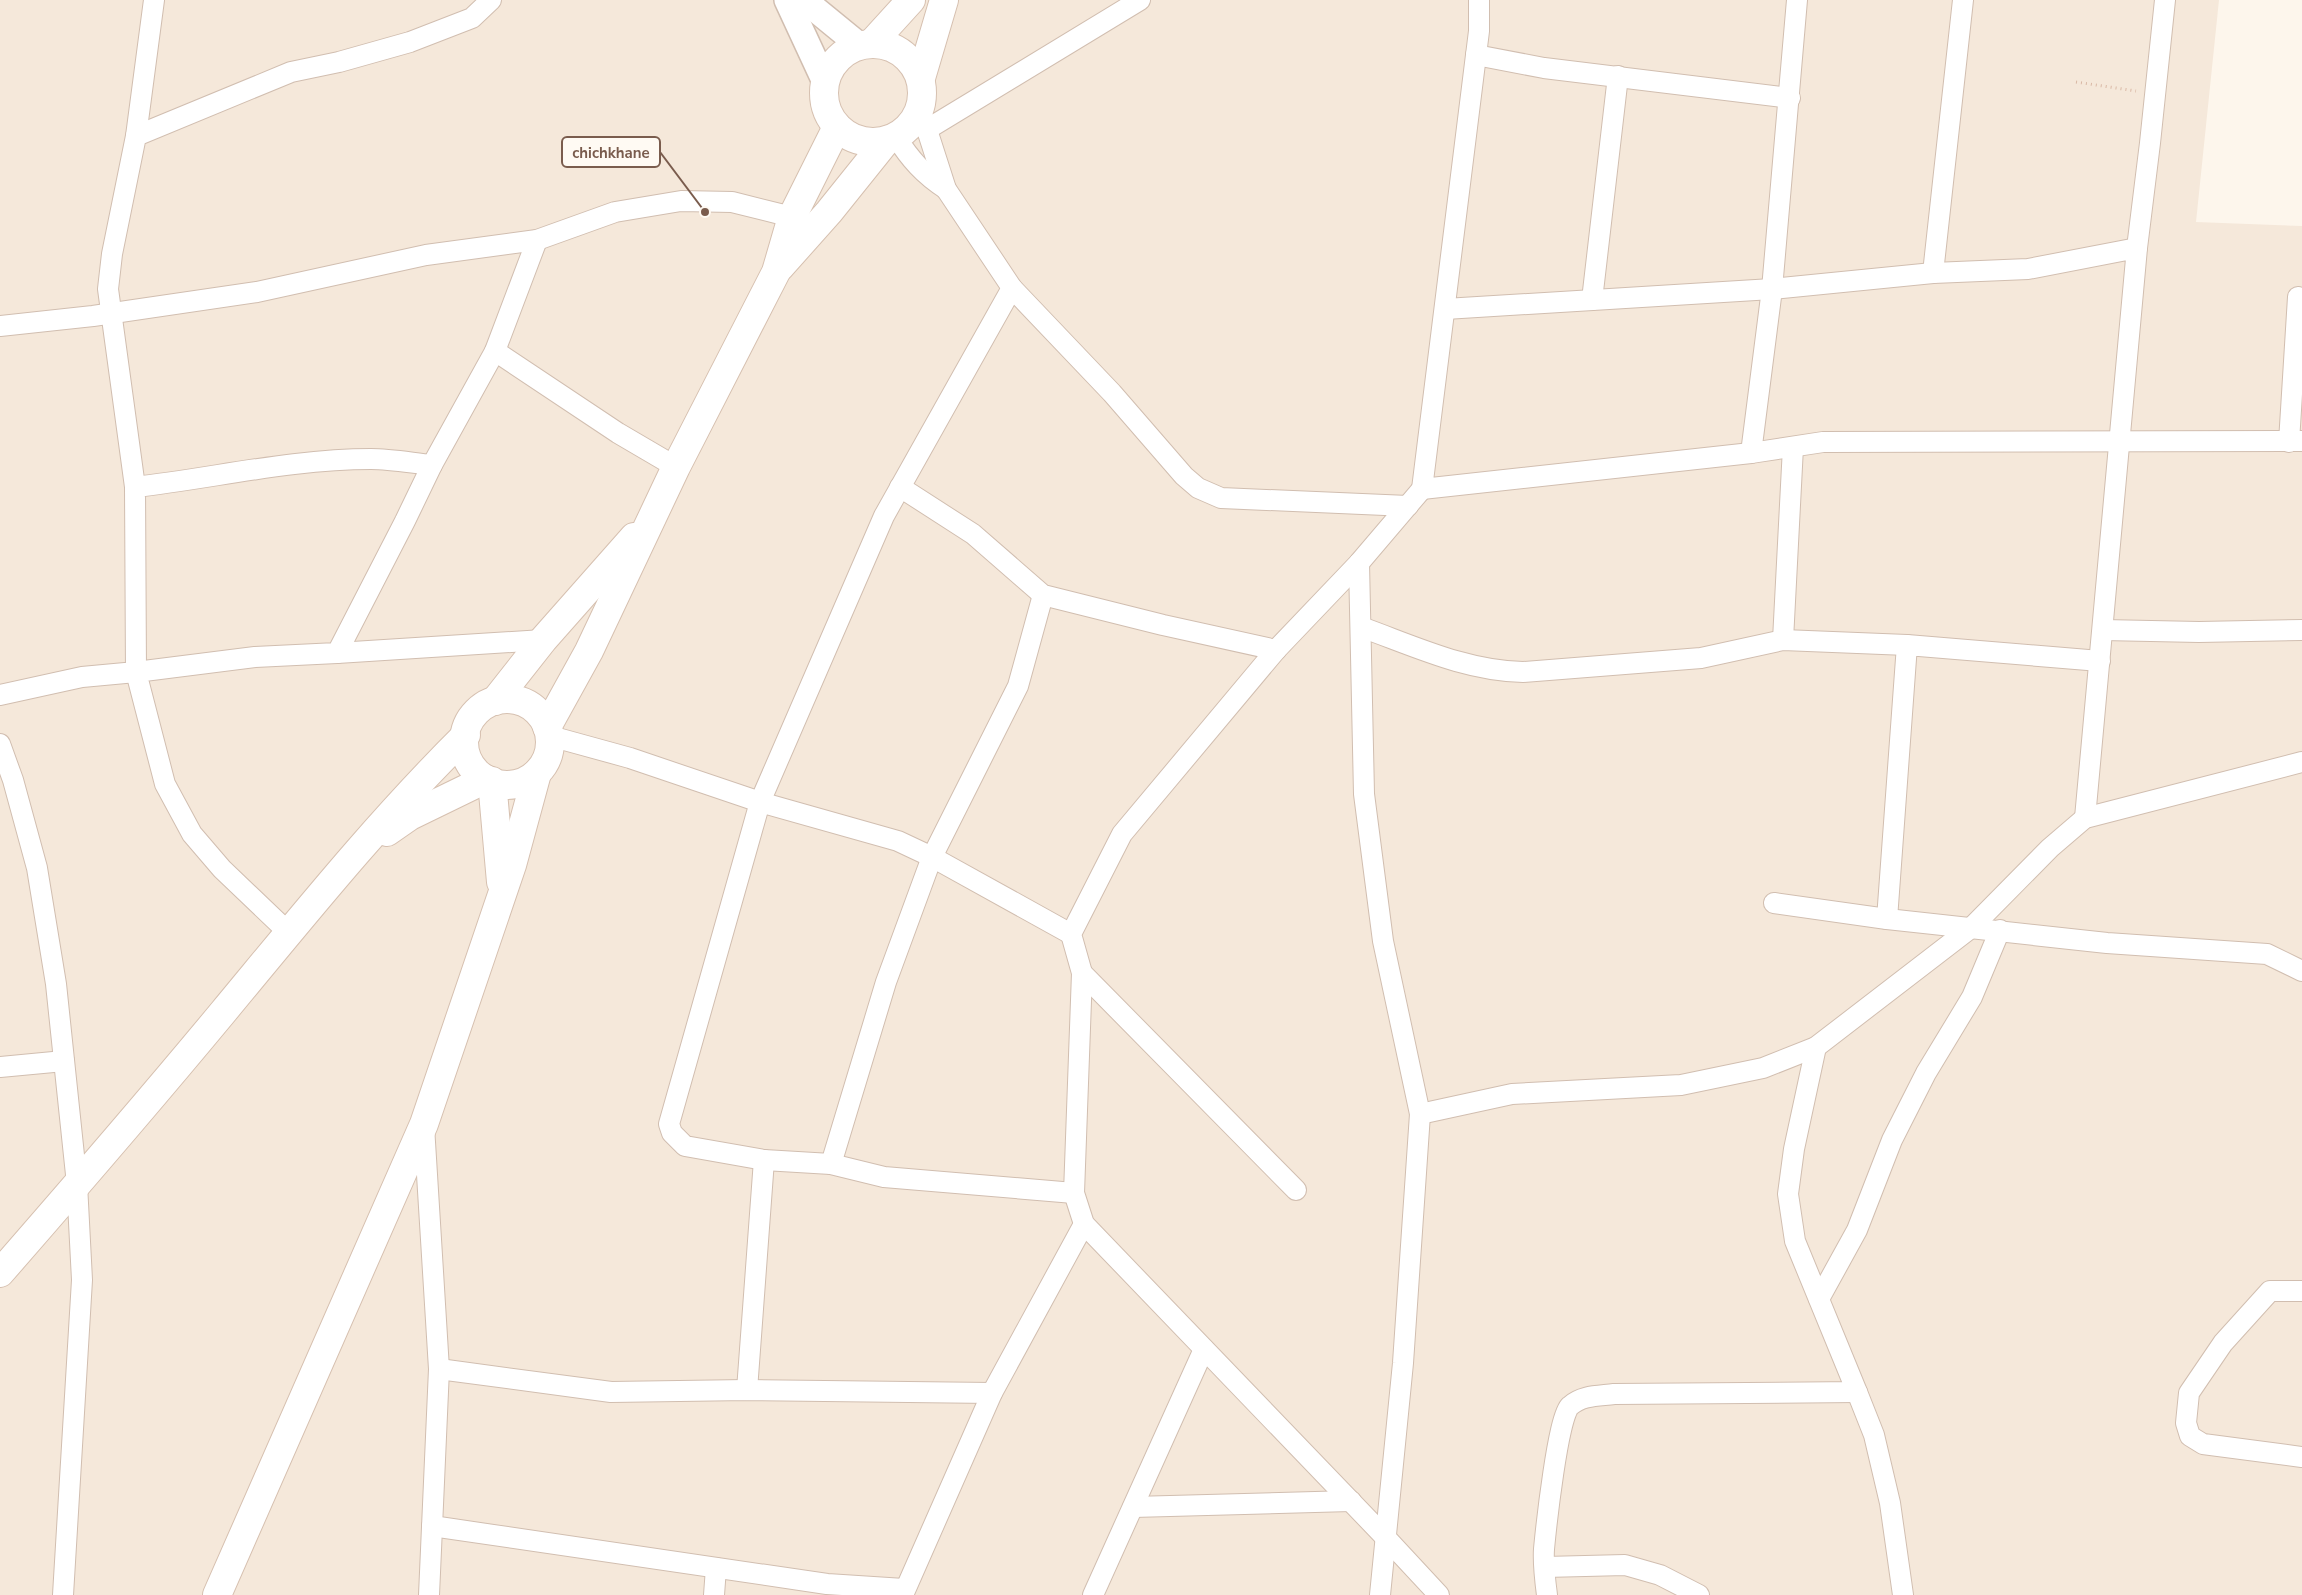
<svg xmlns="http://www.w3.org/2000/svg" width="2302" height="1595" viewBox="0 0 2302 1595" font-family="'Nunito Sans',sans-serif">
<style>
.residential{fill:#f5e8da}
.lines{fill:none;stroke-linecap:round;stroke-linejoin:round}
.minor-casing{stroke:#d1beb0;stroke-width:22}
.tertiary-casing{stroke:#d1beb0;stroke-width:28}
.secondary-casing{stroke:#d6c0b0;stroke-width:30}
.path{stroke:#d9b8a5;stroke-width:3;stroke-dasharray:1 4;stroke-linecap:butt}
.minor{stroke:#fff;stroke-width:20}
.tertiary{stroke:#fff;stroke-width:25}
.secondary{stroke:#fff;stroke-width:28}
.leader{fill:none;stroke:#7a5c4d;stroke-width:2}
.callout-dot{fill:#7a5c4d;stroke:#fffaf3;stroke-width:2}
.callout{fill:#fffaf3;stroke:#7a5c4d;stroke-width:2}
.callout-label{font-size:15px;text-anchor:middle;font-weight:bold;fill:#7a5c4d}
</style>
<rect width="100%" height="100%" fill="#fdf6ec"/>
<polygon class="residential" points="0,0 2219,0 2196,222 2302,226 2302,1595 0,1595"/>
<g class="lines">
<g class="minor-casing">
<g id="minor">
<polyline points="1479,0 1479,31 1422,489 1751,453 1823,442 2302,441"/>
<polyline points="1476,55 1544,68 1790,98"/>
<polyline points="920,108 946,189 1012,288 1112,393 1184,476 1198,488 1221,498 1408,506"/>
<polyline points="926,130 1140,0"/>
<polyline points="136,136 154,0"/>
<path d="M896,137c14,22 28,38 50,52"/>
<polyline points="537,240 495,351 618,433 676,467"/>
<polyline points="2137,248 2150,143 2165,0"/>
<polyline points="1933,273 1963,0"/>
<polyline points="1012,288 884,516 760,802 669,1124 672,1133 685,1146 764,1160 831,1164 884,1177 1074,1193"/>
<polyline points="1592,300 1618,76"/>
<polyline points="1445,309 1772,289 1933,273 2028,269 2137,248 2085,818"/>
<polyline points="0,326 93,316 257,292 426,255 537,240 615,212 681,201 732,202 792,217"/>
<polyline points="2289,442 2298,297"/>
<polyline points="1751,453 1772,289 1797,0"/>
<polyline points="135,487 108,289 112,254 136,136 291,72 339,62 410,42 472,18 491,0"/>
<polyline points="900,487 973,534 1043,595 1163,625 1276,650"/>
<polyline points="1422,489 1359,563 1276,650 1122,834 1071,934 1082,973 1074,1193 1084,1224 1386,1538 1439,1595"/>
<polyline points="1359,563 1364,794 1383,941 1420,1114"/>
<path d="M1361,627c53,19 105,44 162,45l178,-14 82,-18 124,5"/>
<polyline points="2103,630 2199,632 2302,630"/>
<polyline points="1783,640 1793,447"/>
<polyline points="337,653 543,640"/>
<path d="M0,695l82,-18 54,-5 -1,-185c79,-9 157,-28 236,-28 20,0 41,4 61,6l63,-114"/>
<polyline points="550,736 630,758 760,802 898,841 932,857 1071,934"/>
<polyline points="0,744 13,780 37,868 56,984 77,1184 82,1280 63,1595"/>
<polyline points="1774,903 1887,919 2107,943 2267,954 2302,971"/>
<polyline points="1887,919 1907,645 2100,661"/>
<polyline points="289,933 222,869 192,834 165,784 136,672 255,657 337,653 405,521 432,465"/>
<polyline points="1082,973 1296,1190"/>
<polyline points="0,1067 64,1061"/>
<polyline points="424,1126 439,1369 429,1595"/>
<polyline points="831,1164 886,982 932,857 1018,686 1043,595"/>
<polyline points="2302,1291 2270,1291 2223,1343 2189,1393 2186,1423 2190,1436 2203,1444 2302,1457"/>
<polyline points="1819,1299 1857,1230 1892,1140 1926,1073 1972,997 2000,930"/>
<polyline points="439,1369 611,1392 747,1390 992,1393"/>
<polyline points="747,1390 764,1160"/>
<polyline points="1857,1392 1874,1435 1890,1503 1903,1595"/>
<polyline points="1133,1507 1351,1501"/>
<polyline points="432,1526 827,1584 904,1589"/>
<polyline points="1545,1567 1625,1565 1660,1575 1699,1595"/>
<polyline points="714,1595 716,1568"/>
<polyline points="903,1595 992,1393 1084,1224"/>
<polyline points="1093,1595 1204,1349"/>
<polyline points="1380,1595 1403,1363 1420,1114 1512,1094 1681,1085 1763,1068 1816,1047 1972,927 2050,848 2085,818 2302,762"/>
<path d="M1547,1595c-2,-15 -4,-31 -3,-46 2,-21 14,-133 26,-143 12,-11 29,-10 44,-12l243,-2 -62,-151 -7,-47 6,-45 22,-102"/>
</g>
</g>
<g class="tertiary-casing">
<g id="tertiary">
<polyline points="787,0 825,82"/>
<polyline points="804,0 859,45"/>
</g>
</g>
<g class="secondary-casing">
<g id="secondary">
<circle cx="873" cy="93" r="49"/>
<polyline points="871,44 911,0"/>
<polyline points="921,78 944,0"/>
<polyline points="780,267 829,212 886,141"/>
<circle cx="507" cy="742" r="43"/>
<polyline points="495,701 543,640 634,537"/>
<polyline points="547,727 589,651 676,467 776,272 792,217 837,127"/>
<polyline points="492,781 501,882"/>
<polyline points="387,832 410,816 486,779"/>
<path d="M0,1273c76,-87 151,-174 224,-262 78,-94 155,-190 242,-276"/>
<polyline points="217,1595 424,1124 512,865 537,773"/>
</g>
</g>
<polyline class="path" points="2076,82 2136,91"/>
<use href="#minor" class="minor"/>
<use href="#tertiary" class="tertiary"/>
<use href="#secondary" class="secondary"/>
</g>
<path class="leader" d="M705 212L660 152"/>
<circle class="callout-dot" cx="705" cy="212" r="5"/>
<rect class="callout" x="562" y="137" width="98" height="30" rx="5"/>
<g class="callout-label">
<text x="611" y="158">chichkhane</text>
</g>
</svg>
